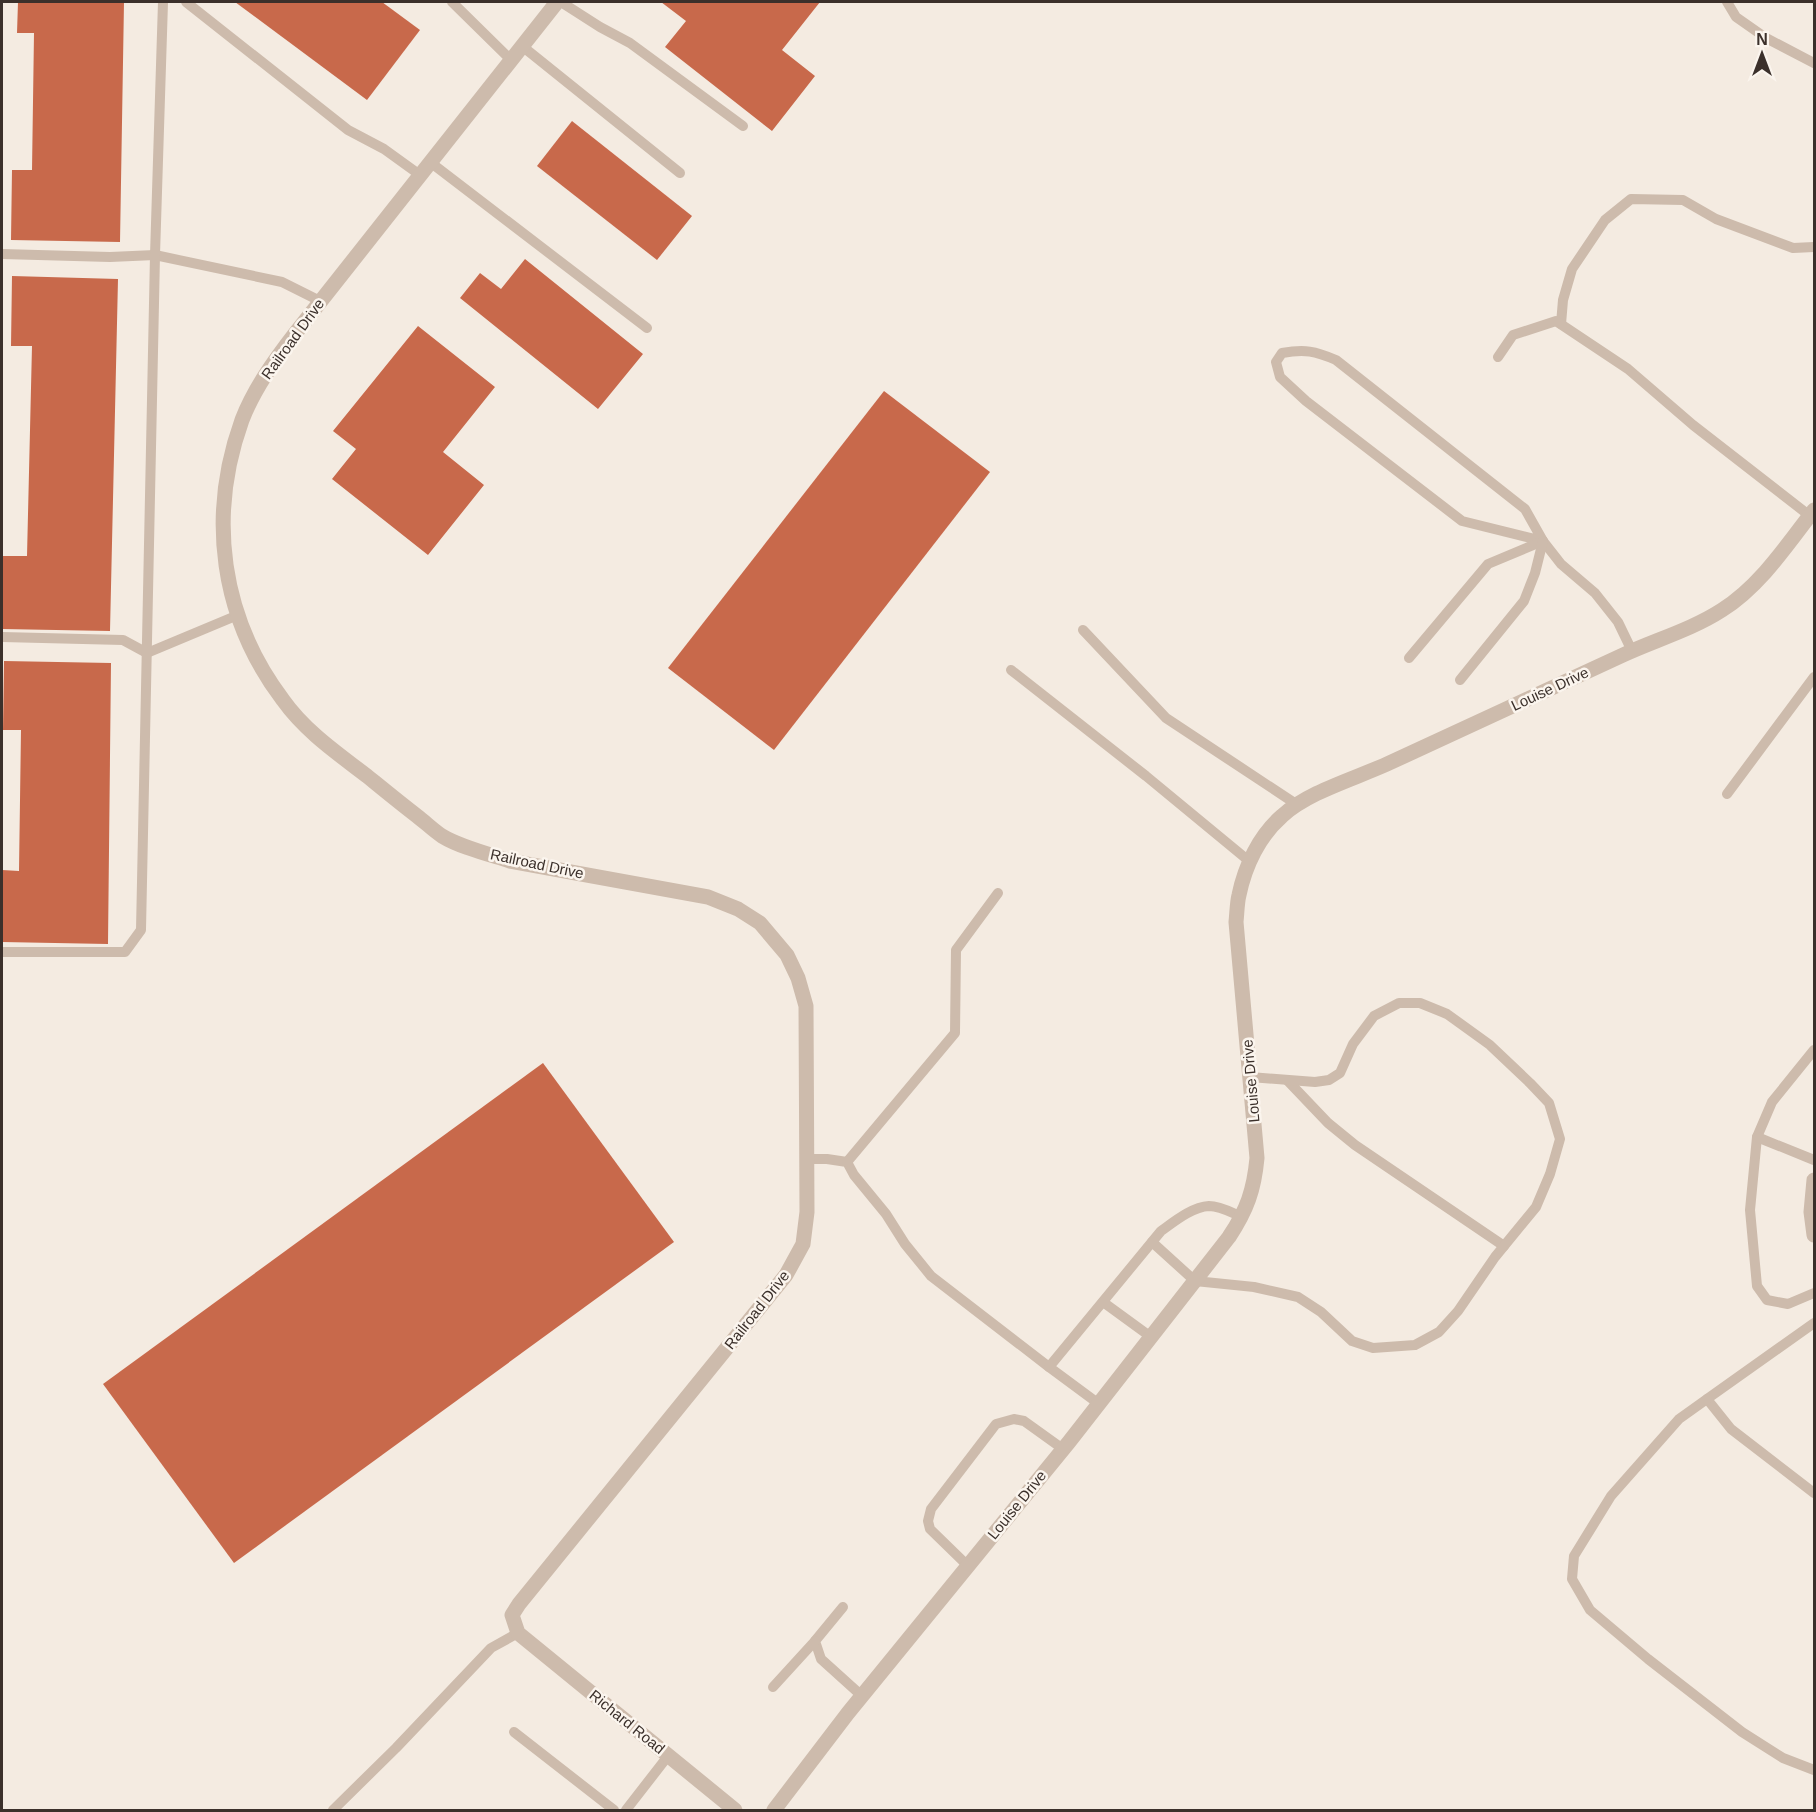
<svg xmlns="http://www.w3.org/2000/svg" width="1816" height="1812" viewBox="0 0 1816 1812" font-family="Helvetica,sans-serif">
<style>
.building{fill:#c8694b}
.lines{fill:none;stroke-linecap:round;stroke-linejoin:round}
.service{stroke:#cdbbac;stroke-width:10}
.minor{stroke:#cdbbac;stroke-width:15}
.labels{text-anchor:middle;stroke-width:5;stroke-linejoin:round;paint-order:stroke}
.street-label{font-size:15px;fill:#3b302b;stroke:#fbf5ee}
</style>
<rect width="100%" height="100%" fill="#f4ebe1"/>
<g class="building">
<polygon points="18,2 124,2 120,242 11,240 12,170 32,170 34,33 17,33"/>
<polygon points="235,2 382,2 420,30 367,100"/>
<polygon points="661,2 820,2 782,50 815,76 772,131 665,47 686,21"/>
<polygon points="572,121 692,216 657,260 537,166"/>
<polygon points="525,259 643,354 598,409 460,298 480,273 501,289"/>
<polygon points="12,276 118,279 110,631 2,629 2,556 27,556 32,346 11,346"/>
<polygon points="418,326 495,387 443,452 484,485 428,555 332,479 356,449 333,431"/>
<polygon points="884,391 990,472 774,750 668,668"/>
<polygon points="4,661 111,663 108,944 2,942 2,870 19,871 21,730 3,730"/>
<polygon points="543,1063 674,1242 234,1563 103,1384"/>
</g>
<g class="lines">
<g class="service">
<polyline points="186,2 348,130 384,149 420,175"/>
<polyline points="452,2 511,60"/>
<polyline points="561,2 600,27 630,43 743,126"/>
<polyline points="1727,2 1736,17 1766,38 1814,63"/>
<polyline points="522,46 680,173"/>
<polyline points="430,162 647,328"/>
<polyline points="2,254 110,257 155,255 282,282 320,301"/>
<polyline points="1561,324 1563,300 1572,269 1605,220 1631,199 1683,200 1716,219 1793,248 1814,247"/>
<polyline points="1498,357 1513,335 1556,321 1628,369 1693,425 1810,516"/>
<path d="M1543,541l-81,-20 -156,-120 -26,-24 -4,-15 6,-9c23,-4 33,-2 54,7l189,149 18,32 18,23 34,29 23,29 14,29"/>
<polyline points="1083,630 1166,718 1296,804"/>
<polyline points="2,637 123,640 147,653 238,615"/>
<polyline points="1409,658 1488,564 1543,541"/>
<polyline points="1011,670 1146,776 1249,861"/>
<polyline points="1460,680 1524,601 1535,573 1543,541"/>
<polyline points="1727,794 1814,677"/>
<polyline points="2,952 125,952 141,930 155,255 163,2"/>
<polyline points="1814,1050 1772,1102 1757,1137 1750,1210 1757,1286 1767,1300 1788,1304 1814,1293"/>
<polyline points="1287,1080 1328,1123 1355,1145 1504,1246"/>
<polyline points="1757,1137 1814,1160"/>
<polyline points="807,1159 827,1159 847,1162 854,1175 886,1214 905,1244 931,1276 1049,1367"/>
<polyline points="847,1162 955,1033 956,950 998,893"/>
<polyline points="1152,1242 1195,1281 1254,1287 1298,1297 1321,1312 1352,1341 1373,1348 1415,1345 1439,1332 1458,1311 1495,1257 1536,1207 1550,1174 1560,1139 1549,1103 1530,1083 1490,1045 1447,1014 1420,1003 1399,1003 1374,1016 1353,1044 1340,1073 1329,1080 1315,1082 1250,1077"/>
<polyline points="1103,1302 1151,1337"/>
<polyline points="1814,1323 1707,1399 1731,1429 1814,1493"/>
<polyline points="1707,1399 1679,1419 1611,1496 1574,1556 1572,1579 1590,1610 1648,1659 1742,1732 1783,1758 1814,1770"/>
<path d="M1099,1404l-50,-37 112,-136c14,-10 31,-24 48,-25 12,0 23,7 33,11"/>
<polyline points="968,1566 930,1529 928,1521 931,1509 996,1424 1014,1419 1024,1421 1063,1449"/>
<polyline points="843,1607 815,1641 821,1659 862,1696"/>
<polyline points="773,1687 815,1641"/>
<polyline points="514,1732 614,1810"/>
<polyline points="333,1810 396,1748 491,1648 518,1633"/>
<polyline points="626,1810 668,1756"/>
</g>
<g class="minor">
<path d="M557,2l-263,333c-20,26 -40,54 -52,85 -35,97 -21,198 41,280 22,31 54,53 84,76 16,13 33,27 50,40 8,6 16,14 25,20 18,11 46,18 68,25l198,36 30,12 22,14 27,32 11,23 8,28 1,206 -4,32 -17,31 -267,329 -7,11 6,18 217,177"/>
<polyline points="1814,1180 1811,1212 1814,1235"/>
<path d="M774,1810l74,-97 221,-271 160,-205c18,-27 25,-47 28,-79l-21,-236c1,-9 1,-19 3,-27 6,-29 20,-59 43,-79 26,-24 72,-37 105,-52 79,-36 157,-73 236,-109 32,-15 68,-25 99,-45 38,-24 65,-65 92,-100"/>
</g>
</g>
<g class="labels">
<g class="street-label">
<text transform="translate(293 339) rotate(-54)" y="5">Railroad Drive</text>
<text transform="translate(1550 689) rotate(-25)" y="5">Louise Drive</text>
<text transform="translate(537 864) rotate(12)" y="5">Railroad Drive</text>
<text transform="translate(1251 1081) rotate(-95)" y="5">Louise Drive</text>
<text transform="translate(757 1310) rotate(-52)" y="5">Railroad Drive</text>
<text transform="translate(1017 1505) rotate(-51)" y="5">Louise Drive</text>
<text transform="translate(627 1722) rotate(39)" y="5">Richard Road</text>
</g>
</g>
<rect width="1816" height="1812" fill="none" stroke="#3b302b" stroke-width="6"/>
<g transform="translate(1762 54)" stroke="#fbf5ee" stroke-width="4.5" paint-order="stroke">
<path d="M0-4.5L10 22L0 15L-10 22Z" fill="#3b302b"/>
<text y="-9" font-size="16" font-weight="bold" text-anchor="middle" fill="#3b302b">N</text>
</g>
</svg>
